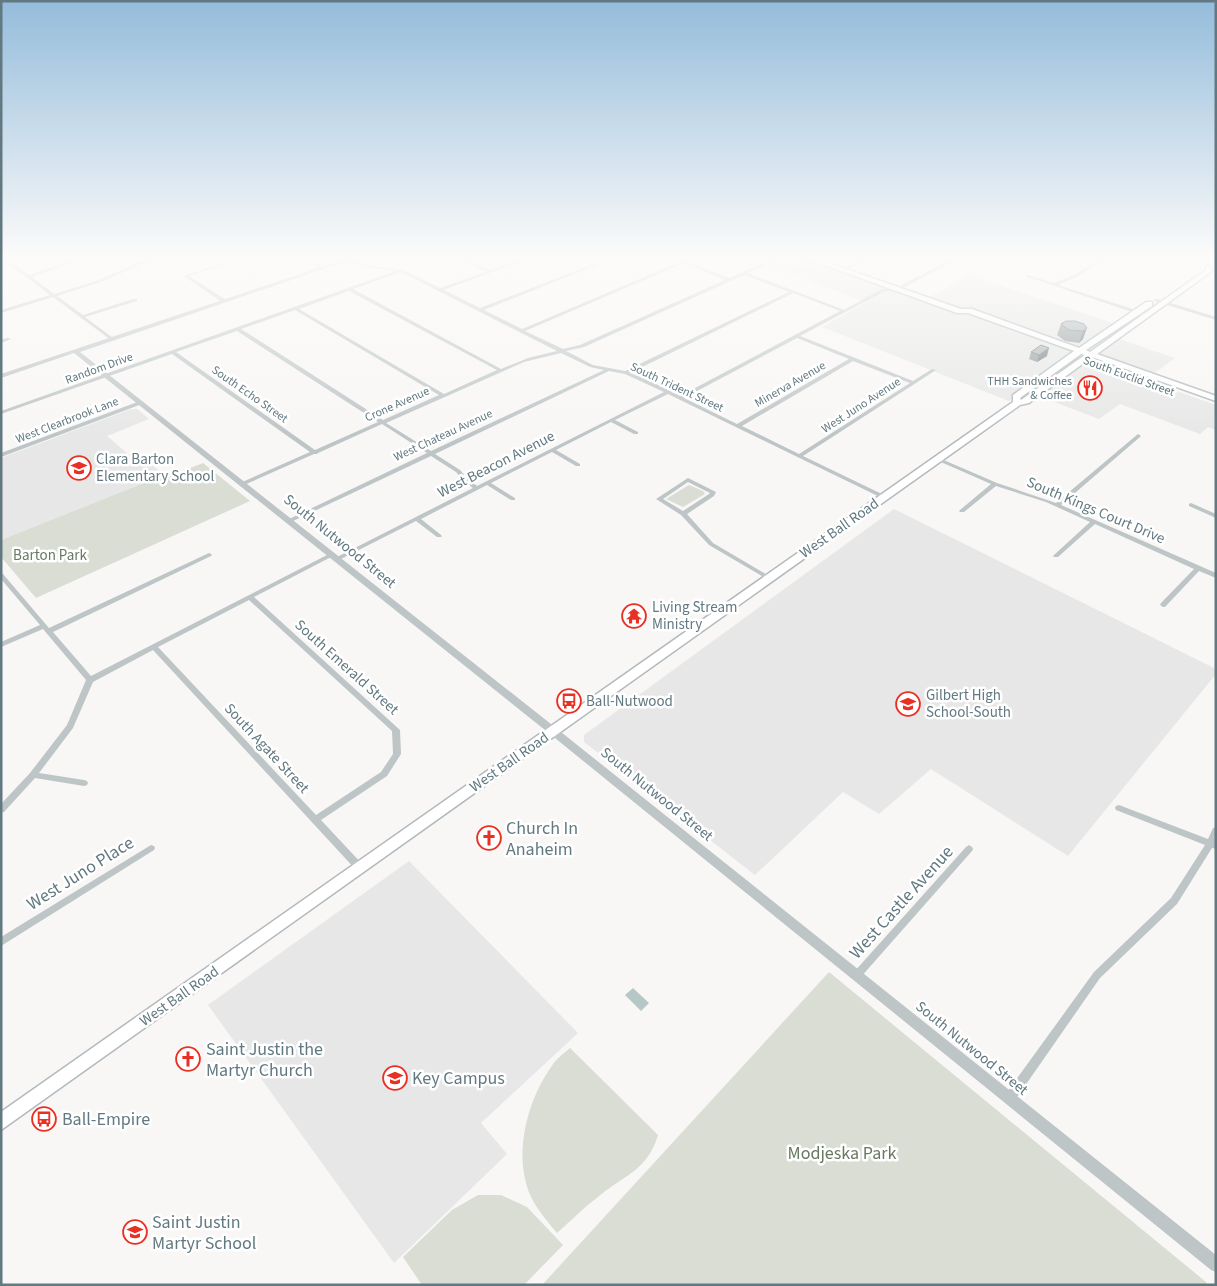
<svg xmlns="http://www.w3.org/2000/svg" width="1217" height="1286" viewBox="0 0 1217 1286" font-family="'Source Sans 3',sans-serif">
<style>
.built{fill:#e6e7e6}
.green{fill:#d9ddd4}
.water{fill:#b6c7c8}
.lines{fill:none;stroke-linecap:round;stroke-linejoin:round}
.primary-casing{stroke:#b2b9bc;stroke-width:3}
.minor{fill:#bec5c7;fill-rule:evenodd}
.tertiary{fill:#bec5c7;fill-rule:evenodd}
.primary{fill:#fff;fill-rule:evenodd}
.wall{fill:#909a9d}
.shaded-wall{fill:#767d80}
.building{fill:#a8b3b7;stroke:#767d80}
.labels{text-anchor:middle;stroke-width:5;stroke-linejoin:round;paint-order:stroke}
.far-street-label{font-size:12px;fill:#627981;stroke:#fff}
.far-poi-label{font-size:12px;fill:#627981;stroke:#fff;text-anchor:end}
.poi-label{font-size:15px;fill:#627981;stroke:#fff;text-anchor:start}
.street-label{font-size:15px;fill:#627981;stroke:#fff}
.park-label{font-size:15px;fill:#697961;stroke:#fff}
.near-poi-label{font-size:18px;fill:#627981;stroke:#fff;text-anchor:start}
.near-street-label{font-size:18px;fill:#627981;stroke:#fff}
.near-park-label{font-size:18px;fill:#697961;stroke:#fff}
</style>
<rect width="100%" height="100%" fill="#f8f7f5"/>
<g class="built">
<polygon points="788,256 795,256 923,301 969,275 1113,323 1103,329 1125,341 1175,358 1145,380 1216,405 1216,430 1208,427 1200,434 1120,404 1099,419 1025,391 1009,401 822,327 866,302 767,265"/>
<polygon points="131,409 137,409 149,419 107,436 137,462 145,459 164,475 1,540 1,458"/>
<polygon points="894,509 1216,669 1216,674 1068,856 931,769 879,814 843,792 755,875 584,742 584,735"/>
<polygon points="409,861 578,1033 481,1123 507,1154 394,1263 208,1005"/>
</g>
<g class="green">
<polygon points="203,463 250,501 36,598 1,557 1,540 164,475 167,477"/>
<polygon points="689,485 703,491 705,494 683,507 666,499"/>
<polygon points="829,972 1206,1282 1207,1285 542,1285"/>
<path d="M570,1048l88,87c-10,35 -34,40 -60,62 -15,11 -27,24 -41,36 -9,-11 -18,-21 -25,-34 -20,-41 -6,-96 19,-132 4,-7 12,-13 19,-19z"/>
<polygon points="478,1195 501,1195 527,1207 563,1245 524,1285 422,1285 403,1257 452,1210"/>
</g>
<polygon class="water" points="633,988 649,1003 641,1011 625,995"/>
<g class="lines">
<g class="primary-casing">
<path id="primary" d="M800,256h9l152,53h11l107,39 67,-46h6v4l-66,44 4,2 116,-82v-4h4l2,5 -115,83 119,42v5l-124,-44 -63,46 -9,2 -1019,725v-18l1012,-710v-7l61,-44 -106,-38h-11zM1081,354l4,1 -64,45 -1,-2z"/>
</g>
<g class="minor">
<path d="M1,256h2l26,19 55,-19h6l-58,21 22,17c16,-5 33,-9 49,-16 20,-8 45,-22 67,-22l-33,10 -33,15 -47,15 26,19 50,-16h4v2l-52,16 28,21v2h-2l-58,-43 -52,16v-3l49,-15 -49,-37z"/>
<polygon points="243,256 249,256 189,276 226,300 226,302 222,302 184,276"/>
<polygon points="297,256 302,256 325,268 322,269"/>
<path d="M455,256h5l30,14 39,-14h6l-91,34 36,18 134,-52h5l-135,54 38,19 158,-67 -13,-6h5l57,22 50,-22h5l-36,17 96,37 38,-21 14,-1 62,-32h5l-64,34 -14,1 -85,45 113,45 19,-12 4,1 -133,86 83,40v2l-2,1 -216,-105 -53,26 23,12v2h-4l-23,-12 -55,28 24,14v2h-4l-24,-14 -61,31 24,15v2h-4l-24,-15 -66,34 20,16 1,1 -1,1h-4l-21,-16 -79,40 -3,-2 1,-1 138,-70 -10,-8 -7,-8 -25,-16 -140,66h-4l-1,-1 1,-1 140,-67 -45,-29 -64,29 -1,1h-3l-70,31h-4v-2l70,-31 -138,-98 -171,60v-3l395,-140 -30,-4 -19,-6v-2l20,6 36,5 37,18 46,-16zM684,263l41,17 -145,65 -17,4 -38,-18zM401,272l156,79 -29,7 -27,11 -148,-80zM744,275l45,17 -164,79 -32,-6 -27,-14 18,-4zM349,291l148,79 -53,24 -145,-85zM793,293l47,18 -160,85 -32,-16 -18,-7zM295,310l144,85 -56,25 -142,-91zM237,331l141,91 -63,28 -139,-98zM797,338l52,21 -112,65 -53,-26zM561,353l29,14 14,3 -173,81 -45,-28 138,-61zM853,361l57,22 -111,71 -57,-28zM609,371l16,3 39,18 -187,94 -10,-8 -7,-8 -25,-16z"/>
<polygon points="868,256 873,256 843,271 840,270"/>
<polygon points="1088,256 1094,256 1101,258 1104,256 1109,256 1078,276 1058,285 1148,314 1148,316 1144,316 1025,276 1028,275 1054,283 1076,274 1099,260"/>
<polygon points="1207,266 1216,268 1216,270 1207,268"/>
<polygon points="1154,299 1158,299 1216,317 1216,320 1154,301"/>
<polygon points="7,338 11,339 1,343 1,340"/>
<polygon points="140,401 142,402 142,404 1,457 1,453"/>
<polygon points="1138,434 1141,436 1140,437 1061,505 1216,573 1216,578 1199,571 1165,607 1163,607 1160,605 1161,603 1194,569 1095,524 1058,557 1054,557 1053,556 1054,555 1090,522 1046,502 996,486 964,512 960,512 959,511 960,510 991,484 934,459 935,458 939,458 997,483 1056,503"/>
<path d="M688,478l28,14 -2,4 -27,18 26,29 58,34 1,1 -1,1h-4l-58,-34 -28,-30 -25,-16zM688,482l22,11 -1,1 -26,17 -20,-12z"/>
<polygon points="1191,503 1216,514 1216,518 1189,506 1189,504"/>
<path d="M209,553l2,1 1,1 -1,1 -158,76 38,44 238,-122h4l1,1 -1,1 -79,41 146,133 1,24 -14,22 -66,44 42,45 1,3 -1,3 -3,1 -3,-1 -204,-221 -60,32 -20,46 -34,45 45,7 3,1 1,2 -1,2 -3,1 -49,-8 -31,34 -3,1v-9l29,-31 37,-48 19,-45 -43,-51 -42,18v-5l39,-17 -39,-46v-6l2,1 46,54zM249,600l143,131 1,23 -12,18 -65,43 -158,-168z"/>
<polygon points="1119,805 1208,839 1213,828 1216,827 1216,849 1212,848 1177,904 1100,978 1013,1103 1009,1104 1005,1103 1004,1099 1005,1095 1094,972 1171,898 1205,845 1116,810 1115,808 1116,806"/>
<polygon points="151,845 154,846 155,848 154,850 1,946 1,937"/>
<polygon points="969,845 972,847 973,849 972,851 860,978 857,979 854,978 852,975 854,972 966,847"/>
</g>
<polygon class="tertiary" points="354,256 362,256 80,352 556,728 1216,1255 1216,1272 1211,1270 550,734 74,353 1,378 1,374"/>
<use href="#primary" class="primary"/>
</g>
<g class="wall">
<polygon points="1061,324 1084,324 1083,339 1079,343 1065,341 1057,335"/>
<polygon points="1031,352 1047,356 1037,362 1029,359"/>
</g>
<g class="shaded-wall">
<polygon points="1087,328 1083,339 1079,343 1083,331"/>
<polygon points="1049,348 1047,356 1037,362 1039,355"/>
</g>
<g class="building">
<polygon points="1066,321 1075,321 1084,324 1087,328 1083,331 1069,330 1061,324"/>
<polygon points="1041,345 1049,348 1039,355 1031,352"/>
</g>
<linearGradient id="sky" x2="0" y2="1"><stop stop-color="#94bcdb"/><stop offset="0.59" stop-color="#fcfbfa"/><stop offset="1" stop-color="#fcfbfa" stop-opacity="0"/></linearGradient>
<rect width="1217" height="436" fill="url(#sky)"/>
<defs>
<g id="restaurant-ring" transform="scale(1.25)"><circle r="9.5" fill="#fff" stroke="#ea2f23" stroke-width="1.5"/><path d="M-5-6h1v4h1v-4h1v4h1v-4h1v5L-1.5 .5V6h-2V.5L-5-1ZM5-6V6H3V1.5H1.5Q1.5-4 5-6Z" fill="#ea2f23"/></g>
<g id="school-ring" transform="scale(1.25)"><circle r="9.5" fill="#fff" stroke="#ea2f23" stroke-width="1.5"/><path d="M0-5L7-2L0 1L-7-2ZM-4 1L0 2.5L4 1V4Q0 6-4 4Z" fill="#ea2f23"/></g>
<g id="temple-ring" transform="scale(1.25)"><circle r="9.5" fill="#fff" stroke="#ea2f23" stroke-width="1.5"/><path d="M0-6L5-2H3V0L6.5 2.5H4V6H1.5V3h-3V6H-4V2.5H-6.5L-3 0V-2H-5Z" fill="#ea2f23"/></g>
<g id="bus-ring" transform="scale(1.25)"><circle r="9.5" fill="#fff" stroke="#ea2f23" stroke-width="1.5"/><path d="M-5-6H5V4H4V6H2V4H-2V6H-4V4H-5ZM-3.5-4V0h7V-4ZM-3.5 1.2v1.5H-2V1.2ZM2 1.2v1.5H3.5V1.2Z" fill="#ea2f23"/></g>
<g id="church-ring" transform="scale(1.25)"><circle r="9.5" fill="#fff" stroke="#ea2f23" stroke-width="1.5"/><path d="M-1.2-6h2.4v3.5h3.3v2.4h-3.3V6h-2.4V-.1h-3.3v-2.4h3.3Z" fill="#ea2f23"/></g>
</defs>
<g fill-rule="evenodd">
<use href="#restaurant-ring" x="1090" y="388"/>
<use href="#school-ring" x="79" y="468"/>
<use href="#temple-ring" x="634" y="616"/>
<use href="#bus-ring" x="569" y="701"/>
<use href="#school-ring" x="908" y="704"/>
<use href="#church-ring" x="489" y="838"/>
<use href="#church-ring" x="188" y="1059"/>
<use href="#school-ring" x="395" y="1078"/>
<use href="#bus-ring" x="44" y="1119"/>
<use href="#school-ring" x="135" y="1232"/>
</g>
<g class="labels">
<g class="far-street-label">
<text transform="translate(99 368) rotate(-20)" y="4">Random Drive</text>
<text transform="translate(1129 376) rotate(20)" y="4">South Euclid Street</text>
<text transform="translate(790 384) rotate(-30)" y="4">Minerva Avenue</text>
<text transform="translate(677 387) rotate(25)" y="4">South Trident Street</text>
<text transform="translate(250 394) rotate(35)" y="4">South Echo Street</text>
<text transform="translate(397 404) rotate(-24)" y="4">Crone Avenue</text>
<text transform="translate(861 405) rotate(-33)" y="4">West Juno Avenue</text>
<text transform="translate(67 420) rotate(-21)" y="4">West Clearbrook Lane</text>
<text transform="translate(443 435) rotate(-25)" y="4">West Chateau Avenue</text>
</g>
<g class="far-poi-label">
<text x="1072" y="385">THH Sandwiches<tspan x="1072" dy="14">&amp; Coffee</tspan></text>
</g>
<g class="poi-label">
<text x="96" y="464">Clara Barton<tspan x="96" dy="17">Elementary School</tspan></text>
<text x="652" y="612">Living Stream<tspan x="652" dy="17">Ministry</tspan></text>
<text x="926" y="700">Gilbert High<tspan x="926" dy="17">School-South</tspan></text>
<text x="586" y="706">Ball-Nutwood</text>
</g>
<g class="street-label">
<text transform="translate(496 464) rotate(-27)" y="5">West Beacon Avenue</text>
<text transform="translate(1096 510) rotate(23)" y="5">South Kings Court Drive</text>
<text transform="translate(839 528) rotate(-35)" y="5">West Ball Road</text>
<text transform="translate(340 541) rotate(39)" y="5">South Nutwood Street</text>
<text transform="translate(347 667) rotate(42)" y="5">South Emerald Street</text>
<text transform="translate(267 748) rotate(47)" y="5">South Agate Street</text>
<text transform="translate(509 762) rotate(-35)" y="5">West Ball Road</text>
<text transform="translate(657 794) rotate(39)" y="5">South Nutwood Street</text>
<text transform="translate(179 996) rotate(-35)" y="5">West Ball Road</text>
<text transform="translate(972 1048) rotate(39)" y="5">South Nutwood Street</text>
</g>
<g class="park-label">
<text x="50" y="560">Barton Park</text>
</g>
<g class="near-poi-label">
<text x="506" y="834">Church In<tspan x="506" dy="21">Anaheim</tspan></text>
<text x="206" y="1055">Saint Justin the<tspan x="206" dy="21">Martyr Church</tspan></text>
<text x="412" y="1084">Key Campus</text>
<text x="62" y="1125">Ball-Empire</text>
<text x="152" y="1228">Saint Justin<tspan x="152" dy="21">Martyr School</tspan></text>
</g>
<g class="near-street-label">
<text transform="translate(80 873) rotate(-32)" y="6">West Juno Place</text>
<text transform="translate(901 902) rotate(-48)" y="6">West Castle Avenue</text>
</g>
<g class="near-park-label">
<text x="842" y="1159">Modjeska Park</text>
</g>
</g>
<rect width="1217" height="1286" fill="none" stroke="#627981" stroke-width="5"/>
</svg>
